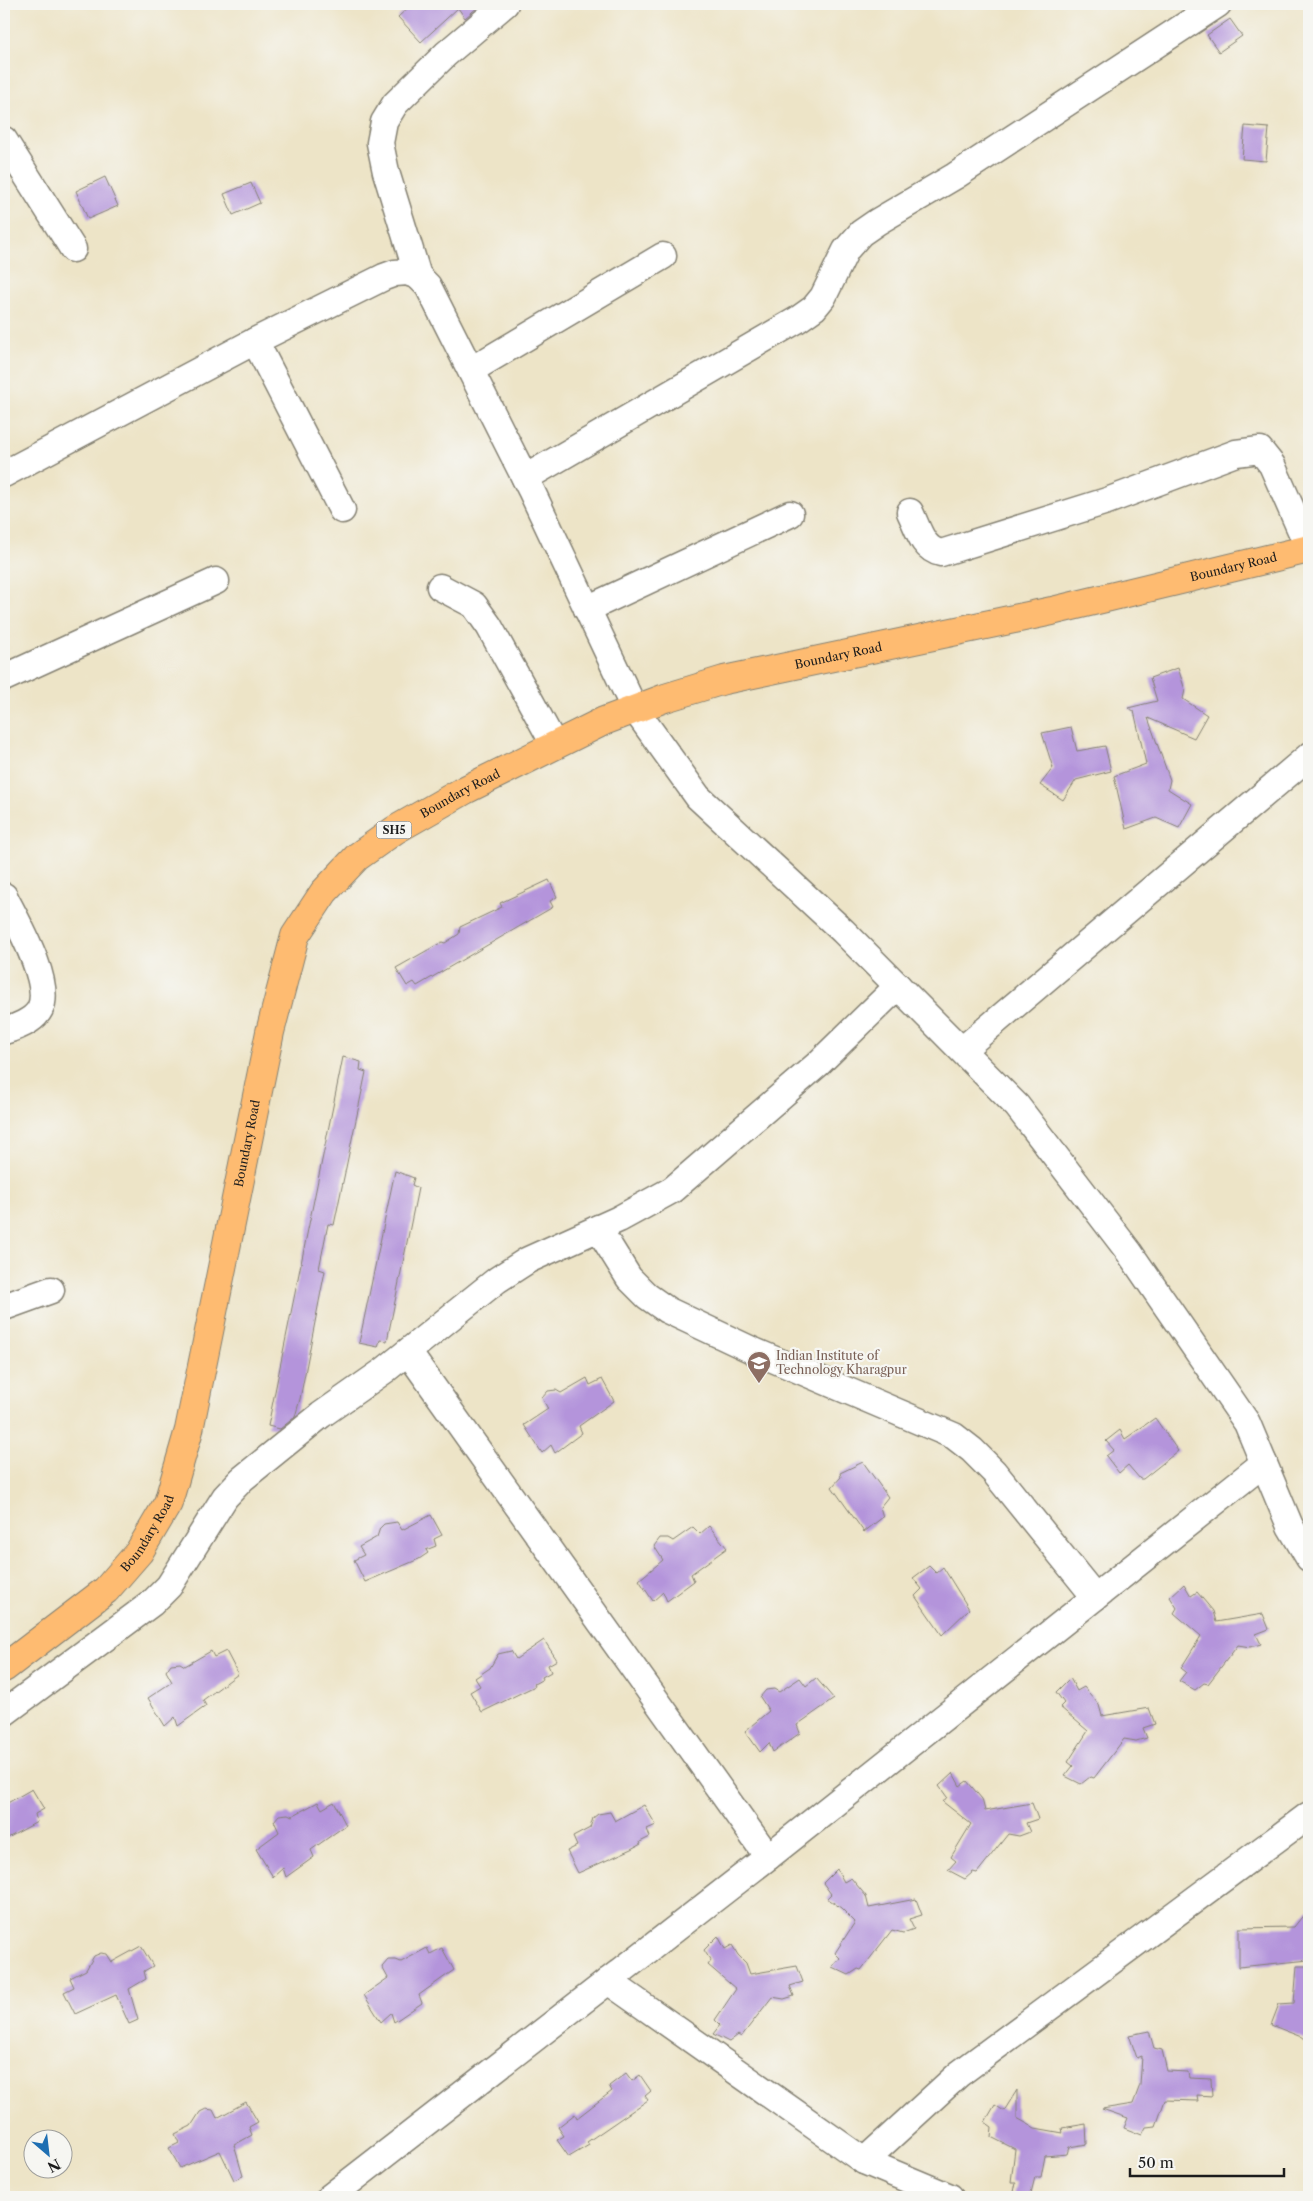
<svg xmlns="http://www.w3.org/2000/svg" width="1313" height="2201" viewBox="0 0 1313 2201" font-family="'Libre Caslon Text',serif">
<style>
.building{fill:#b494db}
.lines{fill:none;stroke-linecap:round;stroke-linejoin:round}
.minor-casing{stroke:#848072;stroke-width:29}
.major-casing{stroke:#848072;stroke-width:30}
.minor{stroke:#fff;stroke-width:26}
.major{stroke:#febb71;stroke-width:28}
.labels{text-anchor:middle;stroke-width:4.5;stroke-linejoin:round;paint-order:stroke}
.shield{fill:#f6f6f2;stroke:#5d5d5c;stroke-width:1}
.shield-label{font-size:11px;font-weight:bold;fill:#1c1c1c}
.street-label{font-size:12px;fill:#1c1c1c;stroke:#f6f6f2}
.education-label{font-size:12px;fill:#785e54;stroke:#f6f6f2;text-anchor:start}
</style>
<rect width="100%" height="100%" fill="#f6f6f2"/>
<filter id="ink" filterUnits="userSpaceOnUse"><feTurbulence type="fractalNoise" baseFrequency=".02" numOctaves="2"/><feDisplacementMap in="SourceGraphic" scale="10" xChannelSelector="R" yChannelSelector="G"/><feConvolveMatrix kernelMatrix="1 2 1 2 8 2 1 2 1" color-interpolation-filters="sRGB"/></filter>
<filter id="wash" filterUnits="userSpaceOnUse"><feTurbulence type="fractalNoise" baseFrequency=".0096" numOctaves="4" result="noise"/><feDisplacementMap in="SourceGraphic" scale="20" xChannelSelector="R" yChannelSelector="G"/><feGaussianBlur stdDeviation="1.12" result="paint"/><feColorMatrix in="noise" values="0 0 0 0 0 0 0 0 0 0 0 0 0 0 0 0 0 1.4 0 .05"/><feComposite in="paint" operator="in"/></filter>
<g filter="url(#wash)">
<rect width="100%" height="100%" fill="#ede4c7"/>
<g id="blocks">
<g class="building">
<polygon points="412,4 475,4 478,7 465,18 458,8 421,42 398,17"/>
<polygon points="1230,19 1242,36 1219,52 1207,35"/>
<polygon points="1245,126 1269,128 1266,161 1242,159"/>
<polygon points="105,177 118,206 88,219 76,191"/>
<polygon points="251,183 260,203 233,215 224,194"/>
<polygon points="1178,668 1185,690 1183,699 1207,715 1194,738 1148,718 1170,780 1168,789 1192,804 1179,828 1156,818 1126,829 1114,776 1146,764 1134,711 1128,708 1157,701 1150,678"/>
<polygon points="1071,727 1077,751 1105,746 1111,771 1076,780 1063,800 1040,785 1053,768 1042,733"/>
<polygon points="549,880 557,897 550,901 553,907 417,986 414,982 407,986 396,968 442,942 445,943 459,934 460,927 502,907 500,903"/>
<polygon points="343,1057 361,1062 360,1070 366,1072 334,1225 328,1224 319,1269 325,1271 300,1399 295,1417 280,1429 268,1426"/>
<polygon points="395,1171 414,1178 412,1185 418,1188 387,1341 380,1340 378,1347 359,1343"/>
<polygon points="587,1378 590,1385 602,1379 614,1401 579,1426 582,1433 555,1453 551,1445 542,1453 524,1425 548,1409 542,1398 548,1391 556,1390 561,1393"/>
<polygon points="1155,1418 1178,1451 1143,1479 1140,1479 1128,1465 1119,1473 1106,1456 1114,1450 1106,1441 1120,1430 1125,1439"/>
<polygon points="863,1462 888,1497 880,1507 883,1517 864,1532 832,1487 841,1477 840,1473"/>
<polygon points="431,1515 442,1535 434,1539 436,1546 426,1550 428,1553 419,1559 365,1582 354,1560 364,1555 359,1547 377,1537 380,1528 384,1524 397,1522 402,1530"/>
<polygon points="709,1526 727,1548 691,1574 694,1581 667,1601 663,1592 653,1601 639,1580 663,1560 654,1546 660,1538 668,1538 673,1541 693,1527 700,1534"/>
<polygon points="929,1566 936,1573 943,1567 969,1609 942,1635 915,1596 922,1589 913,1578"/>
<polygon points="1184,1584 1191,1596 1197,1592 1213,1611 1216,1622 1263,1614 1269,1629 1256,1634 1261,1644 1250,1647 1238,1645 1208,1684 1204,1683 1195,1690 1179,1681 1186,1672 1181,1668 1201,1636 1174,1613 1177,1608 1170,1597"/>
<polygon points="544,1640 557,1660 548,1665 551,1672 542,1677 543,1679 534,1684 535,1686 482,1712 470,1692 480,1686 475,1678 490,1668 498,1654 511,1651 516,1659"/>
<polygon points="211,1651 214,1657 226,1651 238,1674 203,1700 206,1706 178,1726 175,1717 165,1726 148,1698 172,1682 166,1671 171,1664 180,1663 185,1666"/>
<polygon points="800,1678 806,1686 816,1678 834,1699 797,1725 800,1733 773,1752 769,1743 760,1752 745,1731 769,1711 760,1697 766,1690 774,1689 779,1692"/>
<polygon points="1070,1678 1077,1691 1084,1687 1099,1705 1102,1716 1149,1708 1155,1724 1143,1728 1147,1738 1136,1741 1124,1739 1094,1778 1090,1777 1081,1784 1065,1776 1073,1766 1068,1762 1088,1731 1060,1707 1064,1703 1056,1692"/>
<polygon points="953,1773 960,1786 967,1781 982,1799 985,1811 1032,1803 1038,1819 1026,1823 1030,1832 1019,1836 1008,1834 977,1873 973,1872 965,1879 948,1870 956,1861 951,1857 971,1824 943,1802 947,1797 939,1786"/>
<polygon points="32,1789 44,1809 35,1814 37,1822 4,1840 4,1805"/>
<polygon points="318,1802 322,1809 334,1802 346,1825 311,1850 314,1857 286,1877 283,1868 273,1877 256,1849 279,1832 274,1821 279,1815 288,1814 292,1816"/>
<polygon points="644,1805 656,1825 647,1829 650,1837 640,1842 641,1844 632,1849 578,1873 567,1851 577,1846 573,1837 590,1828 593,1818 598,1814 610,1812 615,1821"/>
<polygon points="837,1869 844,1882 851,1878 866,1896 869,1908 916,1899 922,1915 909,1919 914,1929 903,1933 892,1930 861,1970 858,1969 849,1975 832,1967 840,1958 835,1953 855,1922 841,1908 827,1898 831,1894 823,1883"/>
<polygon points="1309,1908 1309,1960 1239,1967 1239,1928 1294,1927"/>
<polygon points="718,1936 725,1949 732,1945 738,1955 746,1963 750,1974 797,1966 803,1982 790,1986 794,1996 784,1999 772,1997 741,2037 738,2035 729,2042 713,2034 720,2025 715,2020 736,1989 708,1965 711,1961 704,1950"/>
<polygon points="141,1946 153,1966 144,1971 146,1979 129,1989 138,2020 129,2024 116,1995 75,2014 64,1992 74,1987 70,1978 86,1970 94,1956 101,1953 107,1954 112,1962"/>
<polygon points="427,1948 430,1954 442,1948 454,1970 419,1995 422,2003 394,2022 391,2013 381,2022 364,1995 388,1978 382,1967 388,1960 396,1960 401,1962"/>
<polygon points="1297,1966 1309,1966 1309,2040 1271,2025 1279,2004 1294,2003"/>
<polygon points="1149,2031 1154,2048 1162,2050 1167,2071 1188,2072 1189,2078 1211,2079 1212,2096 1197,2095 1198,2101 1165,2100 1156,2126 1146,2127 1142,2135 1124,2128 1128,2118 1102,2109 1133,2104 1140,2085 1142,2056 1137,2058 1129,2035"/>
<polygon points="626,2073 632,2081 640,2075 651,2091 645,2096 648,2100 587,2142 589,2145 569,2157 557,2140 564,2136 558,2127 575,2114 577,2118 612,2091 609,2086"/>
<polygon points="1017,2090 1017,2118 1035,2128 1063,2133 1062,2128 1086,2124 1087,2144 1069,2147 1067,2154 1045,2156 1041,2177 1035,2177 1030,2197 1013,2197 1016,2182 1011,2182 1015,2149 991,2137 992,2127 985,2122 995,2105 1004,2111"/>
<polygon points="246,2102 258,2122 249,2127 252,2135 234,2145 243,2176 234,2180 220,2151 180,2168 169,2148 179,2143 175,2134 191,2126 200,2112 206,2109 213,2110 217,2118"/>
</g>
</g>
</g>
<g filter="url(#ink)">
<use href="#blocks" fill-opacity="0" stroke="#848072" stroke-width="1"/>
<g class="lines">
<g class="minor-casing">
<g id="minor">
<polyline points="4,140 73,249"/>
<polyline points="418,276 386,172 380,143 384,122 395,104 446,54 505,4"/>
<polyline points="255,341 342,510"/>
<polyline points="471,370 663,256"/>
<polyline points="4,474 255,341 384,277 395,273 407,272 418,276 428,286 532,492 634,708 698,797 843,931 1017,1106 1129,1252 1247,1423 1290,1526 1309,1558"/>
<polyline points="525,478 797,320 814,308 823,297 846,250 861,233 877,222 955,176 1218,4"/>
<path d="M910,512c8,16 12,37 31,41l166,-52 129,-48 24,-3 12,15 37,84"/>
<polyline points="440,587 474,605 489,626 554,744"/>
<polyline points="587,609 790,514"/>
<polyline points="4,678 216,581"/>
<path d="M4,896c12,24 49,87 36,113 -6,12 -25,19 -36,22"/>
<polyline points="962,1050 1309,756"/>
<polyline points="598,1228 629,1278 647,1296 667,1310 754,1351 954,1436 972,1450 994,1472 1095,1597"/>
<polyline points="4,1307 51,1290"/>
<polyline points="408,1352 768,1857"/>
<polyline points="4,1713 152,1603 169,1586 225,1497 242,1479 321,1415 385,1370 497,1280 528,1260 619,1219 672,1190 818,1064 898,986"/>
<polyline points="608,1981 864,2161 950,2197"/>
<polyline points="864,2161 959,2074 1309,1815"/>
<polyline points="330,2197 768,1857 1264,1463"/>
</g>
</g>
<g class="major-casing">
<g id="major">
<path id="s1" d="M4,1668l102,-78 33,-38 29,-49 21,-73 81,-398 25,-96 29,-44 33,-35 38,-27 70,-40 139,-69 61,-23 59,-18 328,-69 257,-62"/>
</g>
</g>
<use href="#minor" class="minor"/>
<use href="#major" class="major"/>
</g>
</g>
<defs>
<g id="university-pin" transform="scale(1.25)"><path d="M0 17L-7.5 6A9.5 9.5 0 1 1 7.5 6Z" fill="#8d6e63" stroke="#f6f6f2"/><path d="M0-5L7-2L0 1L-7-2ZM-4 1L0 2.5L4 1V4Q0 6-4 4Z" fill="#fff"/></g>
</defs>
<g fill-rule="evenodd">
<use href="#university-pin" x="759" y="1363"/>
</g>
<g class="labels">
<rect class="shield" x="376.5" y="821.5" width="35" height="17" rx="4"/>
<g class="shield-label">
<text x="394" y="834">SH5</text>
</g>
<g class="street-label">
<text dy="4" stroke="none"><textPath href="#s1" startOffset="1849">Boundary Road</textPath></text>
<text dy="4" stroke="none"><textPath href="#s1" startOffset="1444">Boundary Road</textPath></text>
<text dy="4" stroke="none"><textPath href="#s1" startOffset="1039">Boundary Road</textPath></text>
<text dy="4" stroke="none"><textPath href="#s1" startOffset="604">Boundary Road</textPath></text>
<text dy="4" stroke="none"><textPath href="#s1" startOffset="199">Boundary Road</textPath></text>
</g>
<g class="education-label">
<text x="776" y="1360">Indian Institute of<tspan x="776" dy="14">Technology Kharagpur</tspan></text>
</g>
</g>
<rect width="1313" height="2201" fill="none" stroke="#f6f6f2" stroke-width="20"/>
<g transform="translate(48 2154) rotate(152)"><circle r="24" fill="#f6f6f2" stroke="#9f9f9c"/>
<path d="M0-4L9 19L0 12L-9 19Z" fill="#1f6fb2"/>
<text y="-8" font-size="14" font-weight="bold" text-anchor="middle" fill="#1c1c1c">N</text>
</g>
<path d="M1130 2168v8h154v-8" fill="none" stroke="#1c1c1c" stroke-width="2.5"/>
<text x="1138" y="2168" font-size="15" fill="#1c1c1c" stroke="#f6f6f2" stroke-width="4" paint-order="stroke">50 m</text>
</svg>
